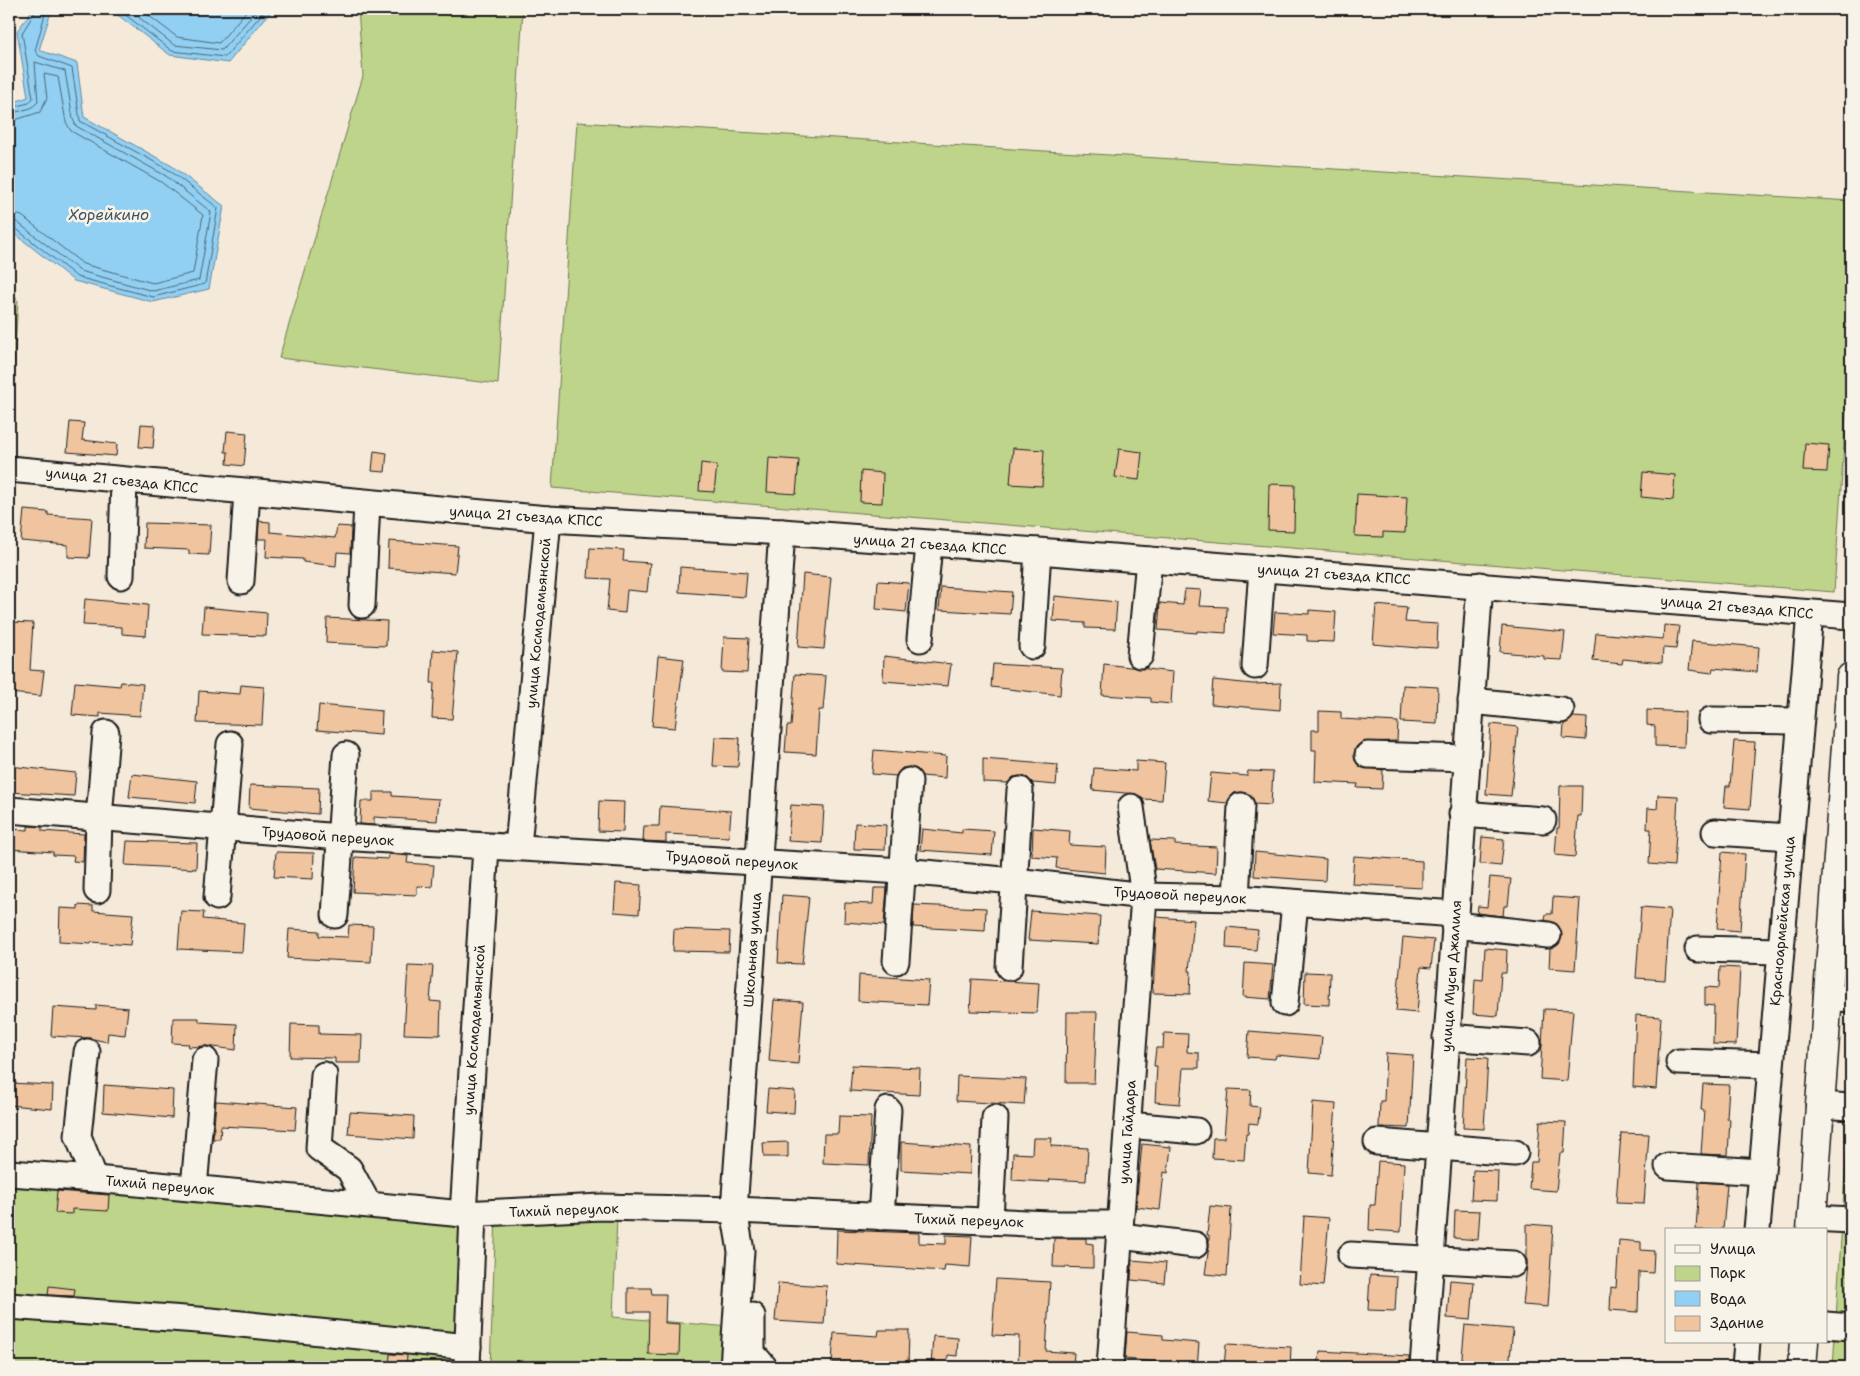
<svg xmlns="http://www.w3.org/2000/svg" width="1860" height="1376" viewBox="0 0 1860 1376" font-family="'Shantell Sans',sans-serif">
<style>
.green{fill:#bed48a;stroke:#6d7853}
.water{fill:#92d0f3;stroke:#63889d}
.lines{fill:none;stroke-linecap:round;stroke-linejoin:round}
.shore{stroke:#4b6472;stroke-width:1}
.building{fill:#efc49f;stroke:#1c1c1c}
.minor-casing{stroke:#1c1c1c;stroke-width:29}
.major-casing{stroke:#1c1c1c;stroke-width:31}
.minor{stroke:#f7f3e8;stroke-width:25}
.major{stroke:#f7f3e8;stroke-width:28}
.labels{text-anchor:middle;stroke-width:5;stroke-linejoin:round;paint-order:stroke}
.street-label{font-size:14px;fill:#1c1c1c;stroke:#f7f3e8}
.water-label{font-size:15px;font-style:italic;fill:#3f525c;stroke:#f7f3e8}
</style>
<rect width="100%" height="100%" fill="#f5ead9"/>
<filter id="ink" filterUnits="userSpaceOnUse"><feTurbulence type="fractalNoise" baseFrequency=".02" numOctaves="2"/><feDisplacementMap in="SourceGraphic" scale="10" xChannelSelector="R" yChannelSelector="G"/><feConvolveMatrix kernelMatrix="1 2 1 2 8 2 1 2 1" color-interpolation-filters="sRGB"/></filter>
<g filter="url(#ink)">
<g class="green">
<polygon points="358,9 523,9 498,384 279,358 363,76"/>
<polygon points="577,122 1851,201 1851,340 1834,592 552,488"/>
<polygon points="9,289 18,301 9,442"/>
<polygon points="1851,1078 1851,1367 1833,1367"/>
<polygon points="9,1173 463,1214 467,1367 9,1367"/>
<polygon points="496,1216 617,1217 613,1317 730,1327 728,1367 490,1367"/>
</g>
<g class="water">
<polygon points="33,9 57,9 50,15 39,50 77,63 84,117 172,166 224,206 209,289 153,302 74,281 9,229 9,104 28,97 17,31"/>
<polygon points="110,9 273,9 228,63 170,55"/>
</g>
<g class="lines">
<g class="shore">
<polyline points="118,9 172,51 225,57 266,9"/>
<polyline points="128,9 174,45 222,50 258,9"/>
<polyline points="140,9 177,37 219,43 248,9"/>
<polyline points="9,108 29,103 33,98 22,33 37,9"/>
<polyline points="9,114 31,108 38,102 35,62 65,71 73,119 76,126 166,176 211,212 199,280 153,291 80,271 17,222 9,219"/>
<polyline points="9,122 40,112 47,98 44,74 58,77 66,122 71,131 161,182 203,215 193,273 153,283 83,264 22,216 9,212"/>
<polyline points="9,226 14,227 77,277 153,297 205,284 218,208 169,170 80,121 72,68 39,56 35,51 45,14 50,9"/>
</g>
</g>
<g class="building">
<polygon points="70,422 84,423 82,440 117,444 116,456 67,452"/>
<polygon points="141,424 155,425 153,448 139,447"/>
<polygon points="227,431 247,433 244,466 227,464 228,452 225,452"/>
<polygon points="1805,443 1829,445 1827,472 1803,471"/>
<polygon points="1013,448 1044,450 1042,486 1010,484"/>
<polygon points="1119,449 1142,452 1139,480 1115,477"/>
<polygon points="374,451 387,453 385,472 372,471"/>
<polygon points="769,458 799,460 796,494 767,492"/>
<polygon points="701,463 717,465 714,492 699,491"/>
<polygon points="861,471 883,473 882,503 860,502"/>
<polygon points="1643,472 1675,475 1673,500 1641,497"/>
<polygon points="1269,484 1295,485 1294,531 1268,530"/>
<polygon points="1357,494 1407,497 1405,533 1383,532 1383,537 1355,536"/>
<polygon points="24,510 48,512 48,515 92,518 89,558 68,557 68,545 21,541"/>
<polygon points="259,521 270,522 270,532 335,538 337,526 351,527 350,553 337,552 336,566 303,562 303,559 266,557 267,539 258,539"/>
<polygon points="145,523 211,525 209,555 189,554 189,550 144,548"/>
<polygon points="389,541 458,546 455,573 388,568"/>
<polygon points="590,548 624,550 623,561 650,563 647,592 627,590 625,613 607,611 610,579 588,578"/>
<polygon points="680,567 747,572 745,597 679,592"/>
<polygon points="803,574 831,577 824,649 798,647"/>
<polygon points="878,581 909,583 906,612 876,609"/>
<polygon points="941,587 1012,592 1010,614 939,610"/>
<polygon points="1185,589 1201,590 1199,606 1227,607 1226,633 1197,631 1197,633 1158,630 1160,603 1183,605"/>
<polygon points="1055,596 1117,602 1115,629 1085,628 1085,623 1053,621"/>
<polygon points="85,599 148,605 146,636 122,634 122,627 83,625"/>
<polygon points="1376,605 1407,608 1405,622 1438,624 1437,648 1418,647 1418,648 1373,644"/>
<polygon points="204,607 267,613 266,636 202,634"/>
<polygon points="1309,610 1336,612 1334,642 1307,641 1307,635 1273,633 1275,612 1309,614"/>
<polygon points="327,618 387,621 386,646 326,643"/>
<polygon points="10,622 33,623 30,670 44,671 41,696 9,693"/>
<polygon points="1664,625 1679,626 1676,649 1663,648 1662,663 1623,659 1622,664 1593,661 1596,633 1663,639"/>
<polygon points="1502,626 1565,632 1562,660 1544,659 1544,656 1500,652"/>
<polygon points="724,637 749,638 747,673 722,672"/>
<polygon points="1692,641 1759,647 1757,672 1713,668 1712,673 1689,670"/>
<polygon points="433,650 458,652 452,719 432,718 434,683 431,683"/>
<polygon points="658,656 684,659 675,728 652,726"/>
<polygon points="884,656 951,664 948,686 883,681"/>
<polygon points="993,664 1062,668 1060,695 991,687"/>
<polygon points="1104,664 1173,672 1171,704 1151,702 1151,698 1102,695"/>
<polygon points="795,674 826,676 823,710 819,710 816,754 785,752 787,726 791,726"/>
<polygon points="1213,680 1253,684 1281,683 1280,710 1211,704"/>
<polygon points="75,682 120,686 121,682 143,684 140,716 100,713 100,717 72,715"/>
<polygon points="241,685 264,687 262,725 197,723 199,691 240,694"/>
<polygon points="1403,685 1438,687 1437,724 1401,722"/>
<polygon points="319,705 382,711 381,735 317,730"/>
<polygon points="1647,710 1685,712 1684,747 1655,746 1655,726 1647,725"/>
<polygon points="1319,711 1341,712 1341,719 1398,722 1397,741 1362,742 1356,747 1354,754 1355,761 1361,767 1383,770 1382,789 1357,788 1358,784 1315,782 1316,750 1312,750 1312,730 1319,730"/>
<polygon points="1573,717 1587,718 1586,740 1563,738 1564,724"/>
<polygon points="1491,724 1518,727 1511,796 1486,794"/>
<polygon points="715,737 740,738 738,767 713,766"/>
<polygon points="1734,741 1755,742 1750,809 1724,807 1726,786 1730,786"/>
<polygon points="874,750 946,756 945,778 922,776 917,769 910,767 902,768 896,776 872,774"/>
<polygon points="983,759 1058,765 1056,785 1033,783 1028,778 1020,776 1013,777 1008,783 983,782"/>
<polygon points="1136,761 1165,763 1162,800 1143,799 1136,794 1092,790 1094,768 1136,771"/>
<polygon points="9,766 76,773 74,796 9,792"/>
<polygon points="1248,771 1273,772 1271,805 1255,804 1249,794 1242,792 1234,793 1227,803 1208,801 1211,773 1247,776"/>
<polygon points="132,774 197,781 195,803 129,797"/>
<polygon points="250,785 319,788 318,814 249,808"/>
<polygon points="1560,786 1582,786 1581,816 1578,816 1575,857 1555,855 1557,828 1559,828"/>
<polygon points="373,792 392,792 392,796 439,799 437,821 374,817 374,825 360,824 361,801 373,801"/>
<polygon points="1658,795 1678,796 1674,866 1649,864 1651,829 1647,829 1648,808 1657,809"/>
<polygon points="599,801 624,802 623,832 598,831"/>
<polygon points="791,805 824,807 822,843 788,841"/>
<polygon points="660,806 731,811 729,837 666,834 666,842 643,841 644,826 659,826"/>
<polygon points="855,823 886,825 885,850 854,849"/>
<polygon points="28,826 42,827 42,831 84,834 83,862 73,861 74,856 53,855 53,852 9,849 9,829 28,830"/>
<polygon points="1033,828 1070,831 1069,845 1106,847 1105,873 1056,868 1057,858 1032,856"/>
<polygon points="922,829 962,833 962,829 994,831 992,855 920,850"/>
<polygon points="1482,837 1504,839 1501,866 1480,864"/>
<polygon points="1150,840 1175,841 1175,845 1217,847 1216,873 1155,869"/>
<polygon points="127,841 197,843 196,869 125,865"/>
<polygon points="276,852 314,853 313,879 274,877"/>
<polygon points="1255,852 1326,859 1325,881 1254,876"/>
<polygon points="1722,852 1745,854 1740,931 1717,929"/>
<polygon points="389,854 408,856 407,863 434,865 432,887 417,886 417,895 353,892 355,857 388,859"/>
<polygon points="1354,856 1422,861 1422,888 1352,884"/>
<polygon points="1490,877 1511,879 1508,906 1504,906 1503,916 1477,913 1478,906 1487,907"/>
<polygon points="616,883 641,885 639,914 614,912"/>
<polygon points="874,888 887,888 884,925 844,922 845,903 873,904"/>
<polygon points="782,895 809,897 802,964 778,963"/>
<polygon points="1553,897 1580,899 1575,970 1549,968 1550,949 1559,944 1562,936 1557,924 1545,920 1546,914 1552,914"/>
<polygon points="78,905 93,906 93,911 133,914 130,945 91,942 91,944 59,942 60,908 78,909"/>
<polygon points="914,905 986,908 985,931 913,927"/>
<polygon points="1641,907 1670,909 1665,980 1636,978"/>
<polygon points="181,911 204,912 203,919 244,923 242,952 178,949"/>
<polygon points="1031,911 1100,916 1098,944 1028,940"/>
<polygon points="1157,917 1194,920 1189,971 1191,971 1190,994 1153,993"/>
<polygon points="349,925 373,926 371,962 287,958 289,929 319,931 319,936 348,937"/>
<polygon points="1227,927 1258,930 1256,950 1226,948"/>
<polygon points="674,929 730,931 729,952 673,951"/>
<polygon points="1403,937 1434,940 1431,968 1421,967 1417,1013 1396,1011"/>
<polygon points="1485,948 1507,950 1506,973 1501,973 1498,1016 1473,1014 1475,979 1483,980"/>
<polygon points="1245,963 1273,965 1270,999 1243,997"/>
<polygon points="408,965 433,966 430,1001 441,1002 440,1035 404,1034"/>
<polygon points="1720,967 1740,968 1736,1045 1713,1044 1714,1006 1705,1005 1705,987 1719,988"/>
<polygon points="1305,972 1330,973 1329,1005 1304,1004"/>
<polygon points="859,975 929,980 927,1005 858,1001"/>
<polygon points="972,979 1039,983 1037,1013 970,1011"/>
<polygon points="774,1000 803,1002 798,1064 769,1061"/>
<polygon points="96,1005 128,1008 125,1035 108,1033 107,1042 89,1038 51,1036 53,1007 96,1010"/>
<polygon points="1544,1009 1573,1010 1567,1081 1540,1079"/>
<polygon points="1067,1012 1097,1012 1094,1083 1066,1083"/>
<polygon points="1636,1015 1661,1017 1656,1089 1633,1087"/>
<polygon points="173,1018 199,1018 199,1022 237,1024 236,1050 206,1046 188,1047 189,1044 172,1043"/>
<polygon points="291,1024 319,1025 319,1034 362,1035 361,1063 335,1063 335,1058 290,1057"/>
<polygon points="1249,1031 1322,1037 1320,1059 1276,1055 1275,1059 1247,1057"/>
<polygon points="1164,1033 1188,1034 1187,1052 1199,1053 1199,1068 1183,1068 1180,1104 1155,1102 1157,1066 1154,1066 1156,1048 1163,1048"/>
<polygon points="1386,1053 1413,1055 1409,1128 1379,1127 1380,1101 1384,1101"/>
<polygon points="1467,1057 1488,1058 1484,1129 1463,1128"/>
<polygon points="852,1065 920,1068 919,1095 850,1091"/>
<polygon points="957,1076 1026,1079 1024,1105 956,1101"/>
<polygon points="9,1083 53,1085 52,1109 9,1105"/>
<polygon points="1703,1084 1729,1085 1727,1119 1730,1119 1728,1155 1701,1154 1704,1110 1701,1110"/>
<polygon points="104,1085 173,1090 172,1118 103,1112"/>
<polygon points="768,1089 795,1091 794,1113 766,1111"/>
<polygon points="1228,1089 1251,1090 1250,1106 1260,1107 1258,1124 1249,1123 1248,1134 1246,1134 1244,1160 1212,1158 1213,1138 1224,1138"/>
<polygon points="216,1101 297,1107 295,1130 221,1126 220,1139 213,1139"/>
<polygon points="1313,1102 1336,1104 1331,1175 1309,1173"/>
<polygon points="350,1112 414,1116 413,1139 348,1134"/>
<polygon points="839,1116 871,1117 869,1165 823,1163 824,1134 838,1134"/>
<polygon points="1540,1121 1566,1122 1564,1153 1560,1153 1556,1191 1529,1189 1531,1162 1537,1162"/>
<polygon points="1621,1133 1649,1134 1644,1204 1616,1203"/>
<polygon points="1033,1138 1052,1138 1051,1146 1088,1148 1086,1181 1050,1179 1049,1182 1012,1180 1013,1153 1032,1154"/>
<polygon points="788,1142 788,1157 764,1157 763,1143"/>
<polygon points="901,1142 971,1147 970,1174 901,1170"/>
<polygon points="1142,1144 1171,1147 1168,1173 1164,1172 1160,1210 1136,1207"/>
<polygon points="1378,1161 1404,1163 1401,1232 1369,1230 1370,1205 1375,1205"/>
<polygon points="1473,1170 1498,1171 1497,1201 1471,1200"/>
<polygon points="1699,1182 1727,1184 1723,1230 1696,1230"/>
<polygon points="57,1191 109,1195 108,1211 72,1209 72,1214 55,1213"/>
<polygon points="1210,1206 1231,1208 1227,1276 1205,1274 1209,1246 1209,1235 1207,1235"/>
<polygon points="1455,1210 1480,1211 1478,1240 1454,1238"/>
<polygon points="1304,1216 1329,1218 1323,1286 1300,1284"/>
<polygon points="1527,1224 1553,1226 1548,1307 1523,1305 1527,1265"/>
<polygon points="837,1230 919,1233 919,1243 946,1244 946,1235 972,1236 970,1267 945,1265 944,1271 836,1264"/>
<polygon points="1054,1238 1086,1238 1086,1243 1093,1244 1093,1268 1053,1267"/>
<polygon points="1619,1240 1641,1242 1641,1250 1654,1251 1653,1273 1639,1272 1638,1312 1610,1310 1611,1287 1616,1288"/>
<polygon points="1132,1260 1166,1263 1164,1283 1131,1280"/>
<polygon points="1370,1275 1397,1277 1395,1311 1368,1310"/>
<polygon points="996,1279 1050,1282 1046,1351 1074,1353 1073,1367 1018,1367 1019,1336 992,1335"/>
<polygon points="1450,1280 1474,1282 1471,1320 1447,1318"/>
<polygon points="778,1283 827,1286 824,1324 775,1321"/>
<polygon points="49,1286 75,1289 74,1296 48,1295"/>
<polygon points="628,1288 651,1288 652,1294 666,1294 665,1323 680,1324 679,1355 648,1354 649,1312 628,1312"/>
<polygon points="1465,1325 1513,1329 1509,1367 1461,1367"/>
<polygon points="879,1330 909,1330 908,1367 877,1367 832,1362 834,1333 878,1336"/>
<polygon points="1127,1332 1163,1335 1163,1340 1199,1343 1197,1367 1167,1367 1167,1363 1125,1359"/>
<polygon points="933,1336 958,1338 957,1356 948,1355 947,1367 931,1367"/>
<polygon points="1226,1344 1291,1347 1290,1367 1224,1367"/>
<polygon points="1320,1351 1409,1356 1409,1367 1318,1367"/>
<polygon points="390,1354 407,1355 406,1367 389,1367"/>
</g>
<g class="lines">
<g class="minor-casing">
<g id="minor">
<polyline points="9,469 548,519 782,532 1038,551 1851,616"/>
<polyline points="121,576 124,481"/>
<polyline points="241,581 247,492"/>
<polyline points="362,605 367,503"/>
<polyline points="920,639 929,545"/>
<polyline points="1032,646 1038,551"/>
<polyline points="1140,655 1149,560"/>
<polyline points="1255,666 1262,569"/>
<polyline points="1471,701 1561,710"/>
<polyline points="1711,720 1800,721"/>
<polyline points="1368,755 1467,758"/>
<polyline points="9,810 340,837 902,871 1015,881 1144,896 1236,898 1455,914"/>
<polyline points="1462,814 1543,820"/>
<polyline points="1715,832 1790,837"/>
<polyline points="518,847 548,519"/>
<polyline points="97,890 99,818 106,733"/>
<polyline points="217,897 230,744"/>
<polyline points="1236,898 1241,806"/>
<polyline points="335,915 346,755"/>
<polyline points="1454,925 1548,935"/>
<polyline points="1698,949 1779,951"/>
<polyline points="896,961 909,781"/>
<polyline points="1009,967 1020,790"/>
<polyline points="1827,997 1851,999"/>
<polyline points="1285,1003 1295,903"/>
<polyline points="1446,1037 1528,1043"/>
<polyline points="87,1052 78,1136 95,1179"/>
<polyline points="1679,1062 1770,1065"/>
<polyline points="324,1075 319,1148 349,1169 368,1204"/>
<polyline points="1819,1105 1851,1107"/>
<polyline points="1128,1125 1196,1131"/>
<polyline points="1377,1142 1515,1153"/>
<polyline points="1668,1166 1761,1172"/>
<polyline points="9,1173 95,1179 463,1214 601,1207 734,1210 1050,1224 1120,1224"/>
<polyline points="194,1188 205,1060"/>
<polyline points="463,1214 486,847"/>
<polyline points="881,1217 888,1110"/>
<polyline points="1812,1218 1851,1220"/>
<polyline points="990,1220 995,1118"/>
<polyline points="1757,1230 1810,613"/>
<polyline points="1120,1236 1195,1245"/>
<polyline points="1351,1255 1513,1264"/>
<polyline points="9,1306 211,1321 468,1347"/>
<polyline points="752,1316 752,1353 764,1367"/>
<polyline points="1826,1325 1851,1327"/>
<polyline points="467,1367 473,1214"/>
<polyline points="733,1367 741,1251 734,1210 782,532"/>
<polyline points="1110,1367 1144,896 1131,807"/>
<polyline points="1423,1367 1480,585"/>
<polyline points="1745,1367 1747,1342"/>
</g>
</g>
<g class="major-casing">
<g id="major">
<polyline points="1811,1230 1851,677"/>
<polyline points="1802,1367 1804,1342"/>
</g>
</g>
<use href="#minor" class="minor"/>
<use href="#major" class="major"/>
</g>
</g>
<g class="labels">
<g class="street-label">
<text transform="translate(122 480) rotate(6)" y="5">улица 21 съезда КПСС</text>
<text transform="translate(526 516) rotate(4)" y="5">улица 21 съезда КПСС</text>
<text transform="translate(930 544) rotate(4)" y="5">улица 21 съезда КПСС</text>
<text transform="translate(1334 574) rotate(4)" y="5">улица 21 съезда КПСС</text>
<text transform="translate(1737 607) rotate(5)" y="5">улица 21 съезда КПСС</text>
<text transform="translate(538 623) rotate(-85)" y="5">улица Космодемьянской</text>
<text transform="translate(328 836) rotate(4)" y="5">Трудовой переулок</text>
<text transform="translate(732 860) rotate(4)" y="5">Трудовой переулок</text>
<text transform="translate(1180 895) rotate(3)" y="5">Трудовой переулок</text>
<text transform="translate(1782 921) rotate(-85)" y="5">Красноармейская улица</text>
<text transform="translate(752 950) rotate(-86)" y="5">Школьная улица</text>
<text transform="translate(1451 976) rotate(-86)" y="5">улица Мусы Джалиля</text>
<text transform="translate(474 1030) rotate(-86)" y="5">улица Космодемьянской</text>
<text transform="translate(1127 1132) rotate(-86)" y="5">улица Гайдара</text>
<text transform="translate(160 1185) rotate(5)" y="5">Тихий переулок</text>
<text transform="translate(564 1210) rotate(-2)" y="5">Тихий переулок</text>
<text transform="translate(969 1220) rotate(2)" y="5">Тихий переулок</text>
</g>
<g class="water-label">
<text x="109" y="220">Хорейкино</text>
</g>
</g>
<rect width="1860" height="1376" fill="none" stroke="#f7f3e8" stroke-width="30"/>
<rect x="15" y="15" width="1830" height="1346" fill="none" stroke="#1c1c1c" stroke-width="2" filter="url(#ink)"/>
<rect x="1665" y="1228" width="162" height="115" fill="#f7f3e8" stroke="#9f9d96"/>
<rect x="1675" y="1245" width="25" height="8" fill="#f7f3e8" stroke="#9f9d96"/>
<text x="1710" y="1254" font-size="15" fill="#1c1c1c">Улица</text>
<rect x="1675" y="1266" width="25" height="15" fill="#bed48a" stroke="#9f9d96"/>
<text x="1710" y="1278" font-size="15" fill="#1c1c1c">Парк</text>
<rect x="1675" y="1291" width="25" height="15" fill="#92d0f3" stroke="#9f9d96"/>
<text x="1710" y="1304" font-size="15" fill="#1c1c1c">Вода</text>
<rect x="1675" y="1316" width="25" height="15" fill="#efc49f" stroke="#9f9d96"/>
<text x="1710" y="1328" font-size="15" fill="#1c1c1c">Здание</text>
</svg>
